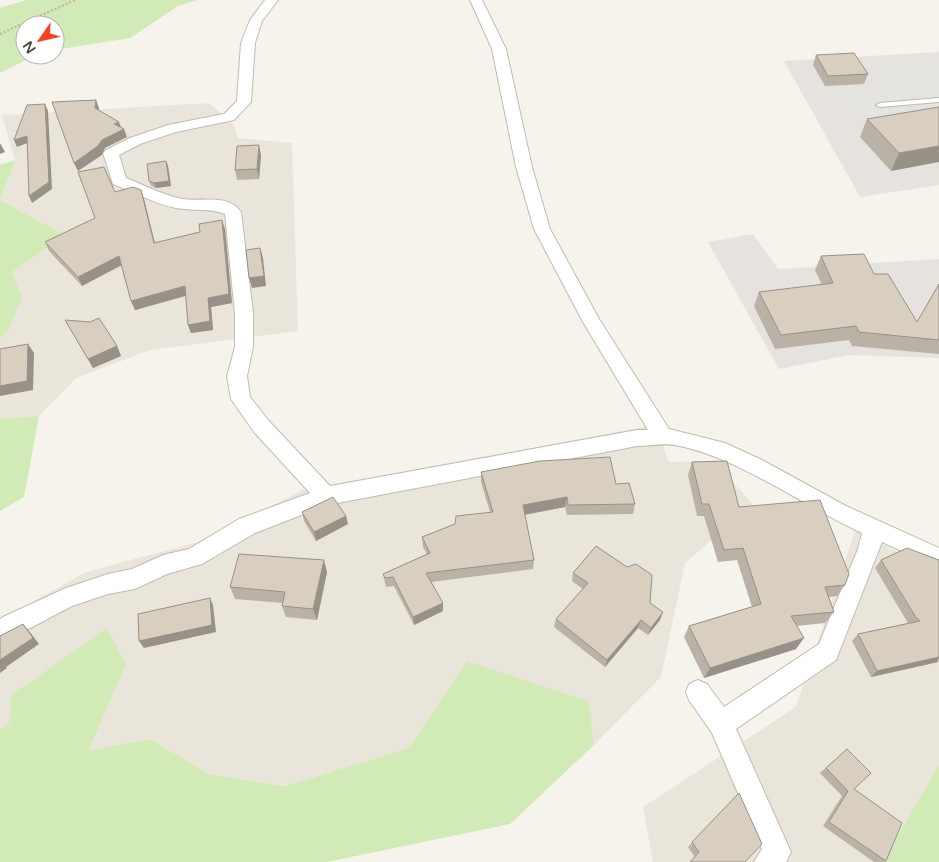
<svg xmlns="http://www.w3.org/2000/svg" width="939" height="862" viewBox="0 0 939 862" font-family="'Varela Round',sans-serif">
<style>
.residential{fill:#eae5da}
.industrial{fill:#e6e2dd}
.green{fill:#d2eab5}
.parking{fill:#e5e3e0}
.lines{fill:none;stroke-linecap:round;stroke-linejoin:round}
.lane-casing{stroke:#c2bbae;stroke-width:2}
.street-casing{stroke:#c2bbae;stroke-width:2}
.path{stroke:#c4b79f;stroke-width:2.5;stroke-dasharray:2 2;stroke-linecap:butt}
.lane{fill:#fff;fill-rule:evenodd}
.street{fill:#fff;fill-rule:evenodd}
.wall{fill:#bab2a6}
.shaded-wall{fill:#979187}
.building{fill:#d8cfc1;stroke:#979187}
</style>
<rect width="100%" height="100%" fill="#f6f3ec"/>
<g class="residential">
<polygon points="209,103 233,124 238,138 292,143 298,331 150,350 76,378 39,416 0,419 0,338 7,333 12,272 65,235 0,200 15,160 2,115"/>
<polygon points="655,425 669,462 713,461 753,504 685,563 661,677 594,745 589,701 467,661 409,748 285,786 209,774 150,739 87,752 126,665 9,723 0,730 0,620 86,572 198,542 303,490"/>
<polygon points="855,531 939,572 939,765 882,862 653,862 643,807 796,707"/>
</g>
<g class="industrial">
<polygon points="939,52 939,185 860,197 784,61"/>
<polygon points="753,234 778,269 939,259 939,358 849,355 779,369 708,242"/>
</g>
<g class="green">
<polygon points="26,0 198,0 178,6 130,38 55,50 55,25 25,25 25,55 36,55 0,73 0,8"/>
<polygon points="15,160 0,200 65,235 12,272 22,298 7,333 0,338 0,165"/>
<polygon points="39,416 24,497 0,511 0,419"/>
<polygon points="107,628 126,665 88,751 150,739 209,774 285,786 409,748 467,661 589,701 594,745 510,824 327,862 0,862 0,730 9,723 12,695"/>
<polygon points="939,765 939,862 882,862"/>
</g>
<polygon class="parking" points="939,61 939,118 865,129 841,92 877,89 867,66"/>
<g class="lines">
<g class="lane-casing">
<polygon id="lane" points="939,98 939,102 880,107 876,105 880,103"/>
</g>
<g class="street-casing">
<path id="street" d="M265,0h13l-16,21 -7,22 -4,59 -17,18 -58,12 -36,12 -21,11 7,23c18,7 37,17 56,21 18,3 47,-6 59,13l12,102v33l-6,29 3,21 18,23 62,66 307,-56h11l-65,-108 -49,-93 -18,-62 -24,-118 -22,-49h12l24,49 26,118 18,62 49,90 70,110 56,14 37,17 84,46 93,42v20l-57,-26 -46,118 -100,69 55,123 -5,10h-32l8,-13 -50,-116 -23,-33 -3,-8 3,-8 9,-4 9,4 17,23 95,-63 39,-95 4,-16c-59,-27 -123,-76 -187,-88 -12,-2 -26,1 -38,1l-310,59 -72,28 -53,31 -35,10 -32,15 -27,5 -36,12 -72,38v-25l3,-2 63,-29 42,-14 24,-5 31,-14 26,-6 50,-30 71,-26 -56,-61 -23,-33 -4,-23 8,-29v-33l-10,-100c-12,-6 -34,-3 -49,-6 -21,-4 -42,-16 -63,-24l-10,-31 3,-3 24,-12 38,-13 56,-11 13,-13 4,-58 9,-23z"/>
</g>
<polyline class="path" points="0,34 75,0"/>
<use href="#lane" class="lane"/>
<use href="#street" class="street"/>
</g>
<g class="wall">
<polygon points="816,55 868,74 864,84 825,86 813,65"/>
<polygon points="939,107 891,171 860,137 867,119"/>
<polygon points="261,155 259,179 237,180 235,170"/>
<polygon points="166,161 168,166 171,186 156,188 151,186 149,181"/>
<polygon points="141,190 144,199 155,243 225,229 232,303 211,307 213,330 191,333 188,325 186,296 135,310 131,301 121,265 82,286 49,251 45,242 95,218 115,192"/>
<polygon points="821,256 874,274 917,322 939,284 939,354 852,346 849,340 775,349 754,306 759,292 822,285 815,270"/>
<polygon points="65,320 117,346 121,356 93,368"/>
<polygon points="692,462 739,507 845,585 837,596 829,597 834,612 825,623 797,626 796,649 704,678 684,637 689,626 752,607 737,560 718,562 704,516 697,516 688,475"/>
<polygon points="481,472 616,484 635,504 633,514 567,515 565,507 525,515 534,560 533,569 431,582 443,603 443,611 414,625 394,586 386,587 383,574 427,554 423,547 422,537 490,512 481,482"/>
<polygon points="302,512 346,516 348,524 316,541 304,521"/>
<polygon points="907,548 938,662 871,677 852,641 858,634 908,623 875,568 881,560"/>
<polygon points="327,572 317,620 286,617 282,606 283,603 235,599 230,587"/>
<polygon points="573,573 650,603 660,620 648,635 638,628 605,667 554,627 556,619 583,589 572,581"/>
<polygon points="847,749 854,789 886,861 884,862 874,862 823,826 842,796 820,773"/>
<polygon points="739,793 745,862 690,862 695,857 688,847"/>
</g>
<g class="shaded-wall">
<polygon points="96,100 99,108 98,117 95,108"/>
<polygon points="45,104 48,111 52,189 32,203 29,196"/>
<polygon points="119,122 122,130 124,129 127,137 105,148 102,155 78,171 74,163 102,140 114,124"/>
<polygon points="27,136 30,142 17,147 14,140"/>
<polygon points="0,143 5,152 0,154"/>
<polygon points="259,145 261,155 259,179 257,169"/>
<polygon points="939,146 939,162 891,171 899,153"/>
<polygon points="166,161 168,166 171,186 156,188 154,183"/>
<polygon points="141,190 144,199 157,252 154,243"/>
<polygon points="222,220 225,229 232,303 211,307 213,330 191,333 188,325 208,298"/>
<polygon points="260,248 263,258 266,286 252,288 249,278"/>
<polygon points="119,256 122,265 82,286 78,277"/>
<polygon points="185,286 188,295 135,310 131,301"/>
<polygon points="28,344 34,353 33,390 0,396 0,386"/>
<polygon points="117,346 121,356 93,368 88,359"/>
<polygon points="567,497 565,507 522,515 523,505"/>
<polygon points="346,516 348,524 316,541 314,532"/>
<polygon points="324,560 327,572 317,620 313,609"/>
<polygon points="210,598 213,605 216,632 144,648 139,641"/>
<polygon points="443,603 443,611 414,625 413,617"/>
<polygon points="663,612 660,620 648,635 651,628"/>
<polygon points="641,620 638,628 605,667 607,660"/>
<polygon points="23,624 29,631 39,644 6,667 7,668 0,673 0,660"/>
<polygon points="804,638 796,649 704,678 710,668"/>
<polygon points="939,657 938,662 871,677 877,671"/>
</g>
<g class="building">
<polygon points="854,53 868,74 828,76 816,55"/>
<polygon points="96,100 95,108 119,122 114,124 124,129 102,140 98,146 74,163 52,102"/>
<polygon points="45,104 49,182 29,196 27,136 14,140 27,105"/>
<polygon points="939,107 939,146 899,153 867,119"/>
<polygon points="259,145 257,169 235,170 237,146"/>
<polygon points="166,161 169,181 154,183 149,181 147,164"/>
<polygon points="104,167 115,192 133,187 141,190 154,243 200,232 199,224 222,220 229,294 208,298 210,321 188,325 185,286 131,301 119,256 78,277 45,242 95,218 78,172"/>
<polygon points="260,248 264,276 249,278 246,250"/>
<polygon points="864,254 874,274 888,274 917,322 939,284 939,340 859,332 856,326 781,335 759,292 833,283 821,256"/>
<polygon points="99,318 117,346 88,359 65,320 90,322"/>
<polygon points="28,344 27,381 0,386 0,349"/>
<polygon points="610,457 616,484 629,483 635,504 568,505 567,497 523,505 534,560 426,573 443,603 413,617 393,577 385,578 383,574 430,553 422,537 455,524 456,516 493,512 481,472 540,461"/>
<polygon points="727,461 739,507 820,500 849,574 845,585 825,587 834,612 791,616 804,638 710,668 689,626 761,604 743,548 724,550 709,504 702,504 692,462"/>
<polygon points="333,497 346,516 314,532 302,512"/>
<polygon points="596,546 627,567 636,564 652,575 650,603 663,612 651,628 641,620 607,660 556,619 588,583 573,573"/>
<polygon points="907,548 939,560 939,657 877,671 858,634 920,621 915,616 881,560"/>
<polygon points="239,554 324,560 313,609 282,606 285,592 230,587"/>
<polygon points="210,598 212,625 139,641 138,614"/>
<polygon points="23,624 33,638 0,660 0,636"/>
<polygon points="847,749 871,773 854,789 902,823 886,861 829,822 848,791 826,768"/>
<polygon points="739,793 762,844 745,862 691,862 691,861 699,852 692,842"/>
</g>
<g transform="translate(40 40) rotate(236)"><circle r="24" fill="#ffffff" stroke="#b7b4b0"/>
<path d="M0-4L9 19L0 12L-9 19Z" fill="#fc3f1d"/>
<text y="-8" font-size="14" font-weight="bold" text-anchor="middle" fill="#4b4439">N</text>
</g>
</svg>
